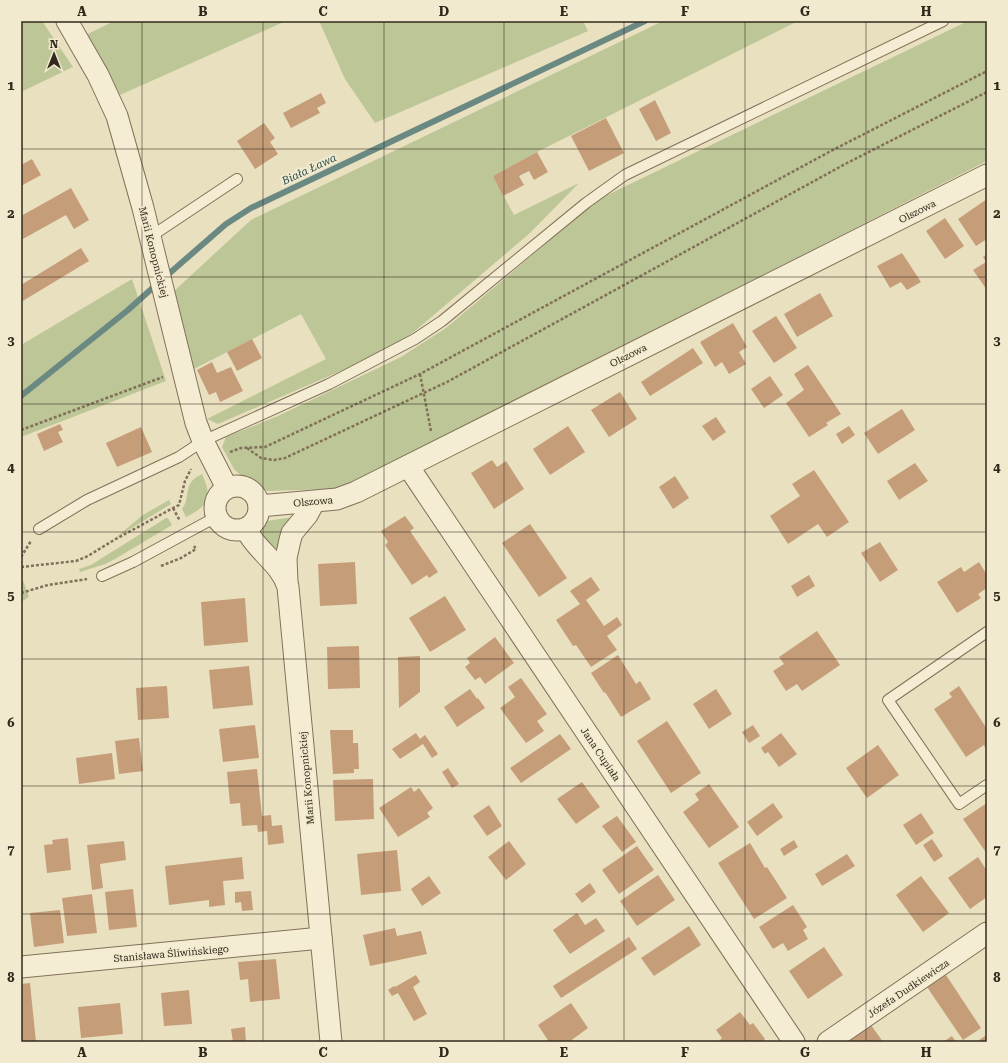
<svg xmlns="http://www.w3.org/2000/svg" width="1008" height="1063" viewBox="0 0 1008 1063" font-family="'Roboto Serif',serif">
<style>
.green{fill:#bdc696}
.lines{fill:none;stroke-linecap:round;stroke-linejoin:round}
.stream{stroke:#6b8983;stroke-width:6}
.building{fill:#c59e79}
.lane-casing{stroke:#81715a;stroke-width:12}
.street-casing{stroke:#81715a;stroke-width:23}
.path{stroke:#81715a;stroke-width:2.5;stroke-dasharray:3 2;stroke-linecap:butt}
.lane{stroke:#f5edd3;stroke-width:10}
.street{stroke:#f5edd3;stroke-width:21}
.grid{fill:none;stroke:#32281d;stroke-width:1;stroke-opacity:0.55}
.labels{text-anchor:middle;stroke-width:4;stroke-linejoin:round;paint-order:stroke}
.street-label{font-size:10px;fill:#32281d;stroke:#f2eacf}
.water-label{font-size:11px;font-style:italic;fill:#2d5051;stroke:#f2eacf}
.neatline{fill:none;stroke:#32281d;stroke-width:1.5}
.grid-label{font-size:13px;text-anchor:middle;font-weight:bold;fill:#32281d}
</style>
<rect width="100%" height="100%" fill="#e9e0c0"/>
<g class="green">
<polygon points="21,21 42,21 73,67 21,92"/>
<polygon points="114,21 286,21 120,95 86,35"/>
<polygon points="319,21 583,21 588,31 375,123 345,79"/>
<polygon points="663,21 798,21 537,152 493,176 514,215 579,183 530,233 415,331 394,346 371,358 218,424 207,419 326,359 301,314 194,369 173,292 251,220"/>
<polygon points="968,21 987,21 987,161 352,484 332,489 267,491 255,482 238,473 234,469 222,447 226,437 278,416 401,357 446,328 599,199"/>
<polygon points="132,279 166,381 21,437 21,345"/>
<path d="M202,474c11,24 7,31 -16,43l-4,-8c10,-13 -1,-25 20,-35z"/>
<polygon points="169,500 171,504 114,539 143,515"/>
<path d="M293,517l-15,36c-9,-10 -22,-19 -11,-32z"/>
<polygon points="166,518 168,518 172,525 115,559 105,564 80,572 79,569 91,565"/>
<polygon points="21,575 29,597 21,602"/>
</g>
<g class="lines">
<g class="stream">
<polyline points="164,278 226,224 251,208 645,21"/>
<polyline points="21,396 128,310 157,284"/>
</g>
</g>
<g class="building">
<polygon points="321,93 326,103 317,108 320,113 291,128 283,113"/>
<polygon points="655,100 671,133 656,141 639,109"/>
<polygon points="606,118 624,153 589,171 571,136"/>
<polygon points="264,123 275,138 270,142 278,154 255,169 237,141"/>
<polygon points="537,152 548,172 534,180 529,171 519,176 524,185 503,196 493,176"/>
<polygon points="32,159 41,175 21,186 21,165"/>
<polygon points="71,188 89,220 74,229 66,215 21,240 21,216"/>
<polygon points="987,199 987,239 976,246 958,219"/>
<polygon points="945,218 964,246 945,259 926,231"/>
<polygon points="81,248 89,261 21,302 21,285"/>
<polygon points="902,253 921,282 907,290 901,282 890,288 877,266"/>
<polygon points="987,254 987,290 973,270 986,262 983,257"/>
<polygon points="820,293 833,316 797,337 784,314"/>
<polygon points="776,316 797,348 774,363 752,331"/>
<polygon points="733,323 747,347 739,352 746,364 729,374 722,362 715,367 700,342"/>
<polygon points="252,339 262,358 237,371 227,352"/>
<polygon points="693,348 703,363 650,396 641,382"/>
<polygon points="212,362 217,373 231,367 243,391 220,402 216,392 209,395 197,370"/>
<polygon points="808,365 841,414 826,423 828,425 809,437 786,403 804,390 794,374"/>
<polygon points="770,376 783,395 764,408 751,389"/>
<polygon points="620,392 637,419 609,437 591,410"/>
<polygon points="902,409 915,430 878,454 864,433"/>
<polygon points="716,417 726,432 713,441 702,426"/>
<polygon points="60,424 63,430 58,432 63,442 44,451 37,434"/>
<polygon points="568,426 585,452 550,475 533,449"/>
<polygon points="849,426 855,435 842,444 836,434"/>
<polygon points="141,427 152,452 117,467 106,443"/>
<polygon points="492,460 497,467 506,461 524,489 494,509 471,473"/>
<polygon points="915,463 928,481 899,500 887,481"/>
<polygon points="814,470 849,522 827,537 818,524 788,544 770,516 800,496 792,484"/>
<polygon points="675,476 689,498 673,509 659,487"/>
<polygon points="405,516 414,528 410,531 438,572 429,578 427,575 412,585 385,545 388,542 381,531"/>
<polygon points="530,524 567,578 539,597 502,543"/>
<polygon points="880,542 898,570 880,582 861,553"/>
<polygon points="355,562 357,604 320,606 318,564"/>
<polygon points="979,562 987,575 987,588 978,594 981,598 957,613 937,582 961,567 964,572"/>
<polygon points="809,575 815,586 797,597 791,586"/>
<polygon points="591,577 600,590 586,600 604,626 617,617 622,625 607,636 617,650 591,667 576,645 573,646 556,620 580,604 570,591"/>
<polygon points="445,596 466,630 430,652 409,618"/>
<polygon points="245,598 248,642 204,646 201,602"/>
<polygon points="817,631 840,665 802,691 797,684 786,691 773,671 784,664 779,657"/>
<polygon points="495,637 514,663 485,684 480,677 475,680 465,667 470,663 467,658"/>
<polygon points="359,646 360,688 328,689 327,647"/>
<polygon points="618,655 636,684 640,681 651,699 621,717 605,692 604,693 591,673"/>
<polygon points="420,656 420,692 399,708 398,657"/>
<polygon points="249,666 253,705 213,709 209,670"/>
<polygon points="521,678 547,714 537,721 544,731 526,743 500,708 515,697 508,687"/>
<polygon points="167,686 169,718 138,720 136,688"/>
<polygon points="959,686 987,729 987,751 984,745 966,757 934,709 952,697 949,693"/>
<polygon points="470,689 477,699 478,698 485,708 457,727 444,707"/>
<polygon points="716,689 732,714 709,729 693,704"/>
<polygon points="667,721 701,773 671,793 637,741"/>
<polygon points="255,725 259,758 223,762 219,729"/>
<polygon points="753,725 760,736 749,743 742,732"/>
<polygon points="330,730 353,730 353,743 358,743 359,769 354,769 354,773 333,774"/>
<polygon points="416,733 420,739 425,735 438,754 432,758 423,744 400,759 392,749"/>
<polygon points="781,733 797,754 779,767 768,752 765,754 761,748"/>
<polygon points="560,734 571,749 521,783 510,768"/>
<polygon points="139,738 143,771 119,774 115,741"/>
<polygon points="878,745 899,775 867,798 846,768"/>
<polygon points="112,753 115,779 79,784 76,758"/>
<polygon points="448,768 459,784 452,788 442,772"/>
<polygon points="257,769 262,816 271,815 272,826 282,825 284,843 268,845 267,831 258,832 257,825 242,826 240,803 230,804 227,772"/>
<polygon points="373,779 374,819 335,821 333,780"/>
<polygon points="582,782 600,807 576,824 557,799"/>
<polygon points="709,784 739,827 709,848 683,812 699,800 695,794"/>
<polygon points="411,787 414,792 419,788 433,808 427,813 430,817 398,837 379,808"/>
<polygon points="773,803 783,817 757,836 747,822"/>
<polygon points="987,803 987,854 963,819"/>
<polygon points="489,805 502,826 487,836 473,816"/>
<polygon points="921,813 934,833 916,845 903,825"/>
<polygon points="617,816 636,842 622,852 602,826"/>
<polygon points="68,838 71,870 47,873 44,845 53,844 52,840"/>
<polygon points="932,839 943,856 934,862 923,845"/>
<polygon points="794,840 798,847 784,856 780,849"/>
<polygon points="124,841 126,860 100,864 103,888 92,890 87,845"/>
<polygon points="509,841 526,864 506,880 488,857"/>
<polygon points="750,843 765,868 767,867 787,898 754,919 718,863"/>
<polygon points="637,846 654,870 619,894 602,870"/>
<polygon points="397,850 401,891 361,895 357,854"/>
<polygon points="847,854 855,866 822,886 815,874"/>
<polygon points="242,857 244,879 223,881 225,905 209,907 209,900 169,905 165,866"/>
<polygon points="978,857 987,871 987,897 970,909 948,878"/>
<polygon points="658,875 675,900 637,926 620,901"/>
<polygon points="429,876 441,893 422,906 411,889"/>
<polygon points="921,876 949,913 923,932 896,895"/>
<polygon points="590,883 596,892 582,903 575,894"/>
<polygon points="133,889 137,927 109,930 105,892"/>
<polygon points="251,891 253,910 242,911 241,902 235,903 235,892"/>
<polygon points="92,894 97,933 67,936 62,898"/>
<polygon points="793,905 807,927 803,930 808,939 788,951 783,943 773,949 759,927"/>
<polygon points="60,910 64,943 34,947 30,913"/>
<polygon points="577,913 585,925 596,918 605,931 570,954 553,930"/>
<polygon points="689,926 701,945 654,976 641,958"/>
<polygon points="395,928 397,936 421,931 427,954 370,966 363,935"/>
<polygon points="629,937 637,949 561,998 553,986"/>
<polygon points="824,947 843,975 808,999 789,971"/>
<polygon points="276,959 280,999 250,1002 248,979 240,980 238,962"/>
<polygon points="416,975 420,982 413,987 427,1014 414,1021 398,993 392,996 388,990 394,986 395,987"/>
<polygon points="946,975 981,1028 963,1040 927,987"/>
<polygon points="30,983 36,1042 21,1042 21,984"/>
<polygon points="189,990 192,1024 164,1026 161,993"/>
<polygon points="120,1003 123,1034 81,1038 78,1007"/>
<polygon points="571,1003 588,1028 569,1042 549,1042 538,1025"/>
<polygon points="740,1012 750,1025 753,1023 765,1039 761,1042 720,1042 719,1041 722,1038 716,1030"/>
<polygon points="871,1025 883,1042 847,1042"/>
<polygon points="245,1027 246,1042 233,1042 231,1029"/>
<polygon points="952,1036 956,1042 943,1042"/>
<polygon points="985,1036 987,1038 987,1042 976,1042"/>
</g>
<g class="lines">
<g class="lane-casing">
<g id="lane">
<polyline points="150,237 237,179"/>
<polyline points="39,529 87,500 179,457 203,441 329,384 415,339 442,321 586,203 625,175 943,21"/>
<polyline points="102,576 133,562 216,517"/>
<polyline points="987,632 888,700 959,804 987,785"/>
</g>
</g>
<g class="street-casing">
<g id="street">
<polyline points="67,21 98,75 117,116 143,208 196,423 203,441 227,488"/>
<polyline points="408,466 794,1042"/>
<circle cx="237" cy="508" r="22"/>
<polyline points="259,506 337,499 356,492 987,175"/>
<path d="M246,529c10,22 35,34 42,58l43,455"/>
<polyline points="287,582 286,558 290,540 292,533 307,515 314,502"/>
<polyline points="21,967 321,938"/>
<polyline points="828,1042 987,933"/>
</g>
</g>
<g class="path">
<polyline points="420,374 431,431"/>
<polyline points="21,430 163,377"/>
<polyline points="247,448 261,458 274,460 285,458 447,382 847,163 987,92"/>
<polyline points="230,452 241,448 265,447 420,374 829,152 987,71"/>
<polyline points="173,508 180,521"/>
<polyline points="21,557 31,541"/>
<polyline points="161,566 181,558 196,549 194,546"/>
<polyline points="21,567 76,561 88,556 114,540 173,508 179,505 185,481 191,469"/>
<polyline points="21,593 48,585 87,579"/>
</g>
<use href="#lane" class="lane"/>
<use href="#street" class="street"/>
</g>
<path class="grid" d="M142,21v1021M263,21v1021M384,21v1021M504,21v1021M624,21v1021M745,21v1021M866,21v1021M21,149h966M21,277h966M21,404h966M21,532h966M21,659h966M21,786h966M21,914h966"/>
<g class="labels">
<g class="street-label">
<text transform="translate(917 211) rotate(-27)" y="4">Olszowa</text>
<text transform="translate(154 252) rotate(76)" y="4">Marii Konopnickiej</text>
<text transform="translate(628 355) rotate(-27)" y="4">Olszowa</text>
<text transform="translate(313 501) rotate(-5)" y="4">Olszowa</text>
<text transform="translate(601 754) rotate(56)" y="4">Jana Cupiała</text>
<text transform="translate(306 778) rotate(-95)" y="4">Marii Konopnickiej</text>
<text transform="translate(171 953) rotate(-5)" y="4">Stanisława Śliwińskiego</text>
<text transform="translate(908 988) rotate(-34)" y="4">Józefa Dudkiewicza</text>
</g>
<g class="water-label">
<text transform="translate(309 169) rotate(-25)" y="4">Biała Ława</text>
</g>
</g>
<rect width="1008" height="1063" fill="none" stroke="#f2eacf" stroke-width="44"/>
<g transform="translate(54 54)" stroke="#f2eacf" stroke-width="3" paint-order="stroke">
<path d="M0-3L7 15L0 10L-7 15Z" fill="#32281d"/>
<text y="-6" font-size="11" font-weight="bold" text-anchor="middle" fill="#32281d">N</text>
</g>
<rect x="22" y="22" width="964" height="1019" class="neatline"/>
<g class="grid-label">
<text x="82" y="16">A</text>
<text x="203" y="16">B</text>
<text x="323" y="16">C</text>
<text x="444" y="16">D</text>
<text x="564" y="16">E</text>
<text x="685" y="16">F</text>
<text x="805" y="16">G</text>
<text x="926" y="16">H</text>
<text x="11" y="90">1</text>
<text x="997" y="90">1</text>
<text x="11" y="218">2</text>
<text x="997" y="218">2</text>
<text x="11" y="345">3</text>
<text x="997" y="345">3</text>
<text x="11" y="472">4</text>
<text x="997" y="472">4</text>
<text x="11" y="600">5</text>
<text x="997" y="600">5</text>
<text x="11" y="727">6</text>
<text x="997" y="727">6</text>
<text x="11" y="854">7</text>
<text x="997" y="854">7</text>
<text x="11" y="982">8</text>
<text x="997" y="982">8</text>
<text x="82" y="1057">A</text>
<text x="203" y="1057">B</text>
<text x="323" y="1057">C</text>
<text x="444" y="1057">D</text>
<text x="564" y="1057">E</text>
<text x="685" y="1057">F</text>
<text x="805" y="1057">G</text>
<text x="926" y="1057">H</text>
</g>
</svg>
